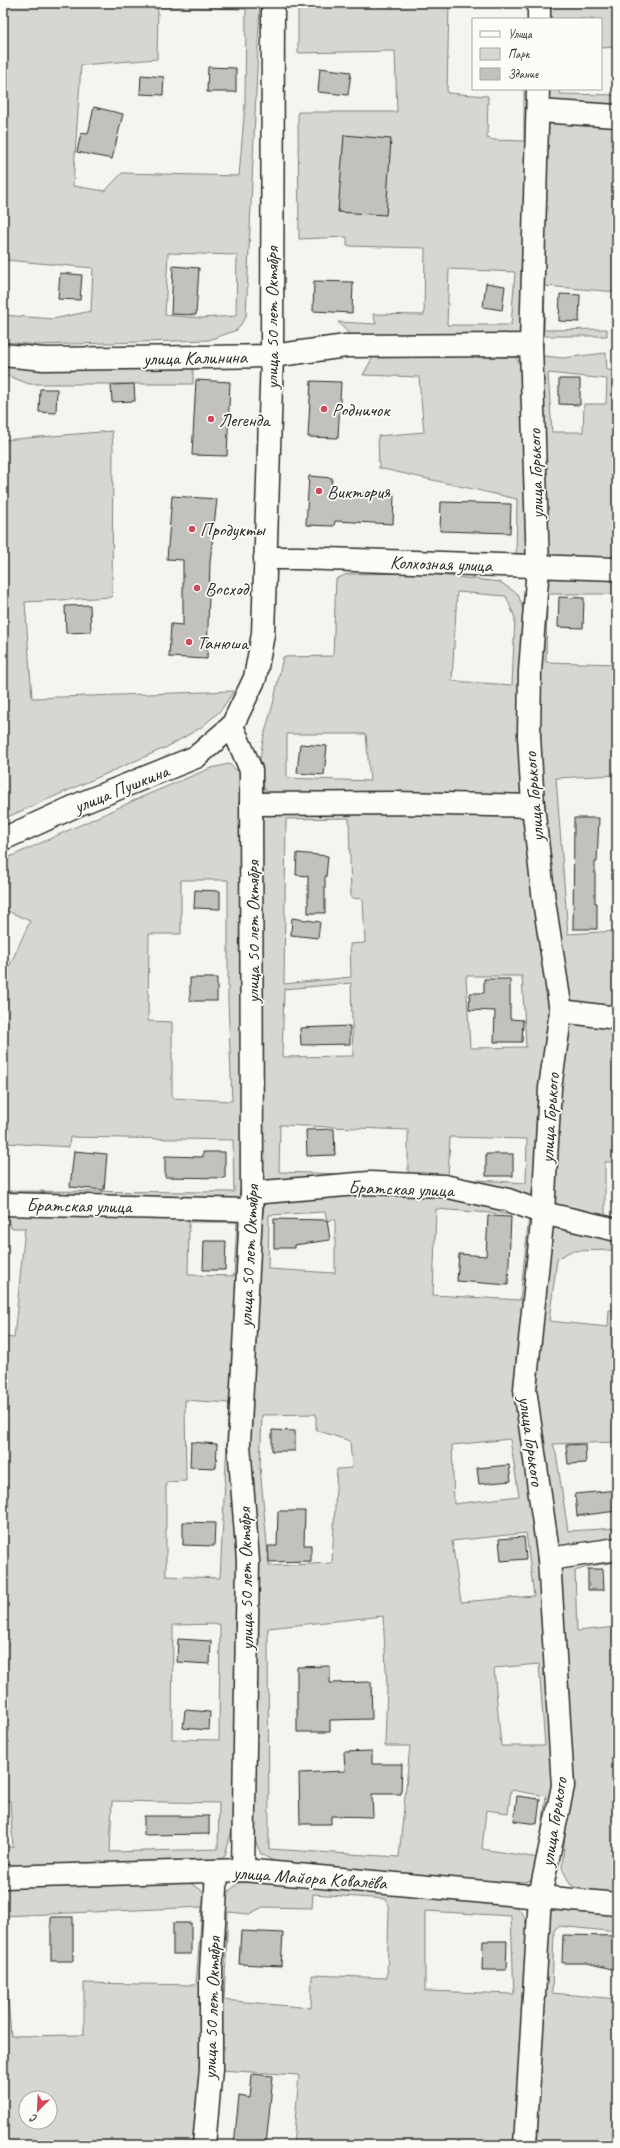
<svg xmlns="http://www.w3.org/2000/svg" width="620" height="2148" viewBox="0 0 620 2148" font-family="Caveat,sans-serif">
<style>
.green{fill:#d7d6d2;stroke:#81807e;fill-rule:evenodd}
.building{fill:#c2c1be;stroke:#2b2b2b}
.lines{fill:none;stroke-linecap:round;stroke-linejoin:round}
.minor-casing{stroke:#2b2b2b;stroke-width:25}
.major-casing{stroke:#2b2b2b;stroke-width:25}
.minor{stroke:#fdfcf7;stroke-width:22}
.major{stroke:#fdfcf7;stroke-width:22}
.poi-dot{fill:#d1495b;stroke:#fdfcf7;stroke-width:1.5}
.labels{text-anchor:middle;stroke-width:3.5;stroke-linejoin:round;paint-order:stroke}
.street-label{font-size:19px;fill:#2b2b2b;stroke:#fdfcf7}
.poi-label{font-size:19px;fill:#2b2b2b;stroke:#fdfcf7;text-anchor:start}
</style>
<rect width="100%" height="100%" fill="#f5f4ef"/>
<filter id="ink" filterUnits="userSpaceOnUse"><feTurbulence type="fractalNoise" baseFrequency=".025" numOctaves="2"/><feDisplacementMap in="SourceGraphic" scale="8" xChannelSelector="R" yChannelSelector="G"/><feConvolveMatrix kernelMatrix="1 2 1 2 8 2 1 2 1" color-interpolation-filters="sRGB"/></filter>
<g filter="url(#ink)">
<g class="green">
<path d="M3,3h257l-14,314 -9,13 -28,10 -171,5 -35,-3v-27l50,4 38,-8 2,-43 -87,-8 -3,24zM158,7l88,2 -1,95 -6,72 -117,-3 -17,18 -32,-5 8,-121 76,-6zM168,253l69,2 -1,61 -36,2 -35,-3z"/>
<path d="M298,3h151l-2,90 41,3 -1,42 7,2 30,1v-52h7l1,29 -12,217 -60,2 -110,-2 -12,-13 38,2 -3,-10 51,1 1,-67 -78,-2v-9l-48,2 -1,-127h99l-2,-61 -97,2zM449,269l66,3 -4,53h-64z"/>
<polygon points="543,3 617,3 617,47 601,48 601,19 543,19"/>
<polygon points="544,89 559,89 560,94 617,95 617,108 562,105 548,99"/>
<polygon points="575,116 617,118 617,292 545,286 544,330 607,329 607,336 535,336 544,136 548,123"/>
<path d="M606,353l1,17 10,1 -2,177h2v11l-71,-1 -12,-203 29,3zM548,373l59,6 -1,25h-22l-1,28h-31z"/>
<polygon points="374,355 516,357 523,371 535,557 516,557 517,499 379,468 378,436 424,432 419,377 363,375"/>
<polygon points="3,364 193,367 193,384 29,384 11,377 3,376"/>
<polygon points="112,431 113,448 112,597 25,602 32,698 234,691 221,710 202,727 167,747 3,819 3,724 10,714 3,709 3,440"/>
<path d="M422,573l78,9 18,12 6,18 -1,187 -256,-6c-16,-29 0,-64 7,-93 3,-15 6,-29 9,-43l50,-1 3,-77 11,-5zM457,592l49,4 9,22 -3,67 -60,-4zM287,734h79l4,47 -83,-3z"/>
<polygon points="559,576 617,579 617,594 547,594 546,662 617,664 617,775 556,778 568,934 617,931 617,1013 577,1007 566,995 537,758 545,588 551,579"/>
<path d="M229,764l10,8 4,14 2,420 -242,-6v-9l231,1 -1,-52 -163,-3 -1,10 -63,-4 -3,11v-174l27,-59 -27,-12v-49l141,-64 67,-28zM181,880h47v120l4,101 -60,-3v-76l-24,-1 1,-87h32z"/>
<path d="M261,809h265l25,210 -12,182 -278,-14zM349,818l2,80 12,1 2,44 -15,1 1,33 -67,7 2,-165zM466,976h56l4,71 -56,1zM351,983l2,73 -71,1 2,-68zM280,1125l128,5v46l-129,-4zM450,1137l77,2 -1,44 -78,-5z"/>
<polygon points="568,1022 617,1023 617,1162 605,1162 605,1217 558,1208 554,1199 553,1101"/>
<path d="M447,1191l91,23 -20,156 28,226 8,165 -4,56 -8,51 -12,13 -23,3 -226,-19 -20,-11 -7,-16 -5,-397 9,-222 9,-19 24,-6zM436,1209l93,7 -9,84 -87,-5zM325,1212l2,9 8,-2v54l-67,-4 1,-54zM316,1414v16l34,11 2,27 -15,1 -5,94 -63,3 -9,-99 2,-52zM510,1439l9,57 -65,8 -2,-59zM526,1533l8,63 -73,6 -9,-61zM383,1616l4,69 -2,61h25l-11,111 -130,-8 -1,-221zM539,1664l6,82h-44l-7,-78zM511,1790l35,6 -8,62 -56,-9 4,-39 22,3z"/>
<path d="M3,1208l243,7 -5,331 -8,280 -8,30 -11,9 -211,5v-23h10l-3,-46 -7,-1v-463l11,1 11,-110h-14l-3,-8h-5zM189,1222h48l-3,54 -46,-1zM185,1400l44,3 -9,175 -54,-2v-94l20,-1zM220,1624l-1,116 -47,-1 1,-114zM112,1801l107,2 -1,46 -108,3z"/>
<polygon points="549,1225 617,1235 617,1250 571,1251 557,1259 549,1321 608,1327 609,1310 617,1310 617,1442 553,1444 556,1453 568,1531 617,1528 617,1545 553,1554 529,1394"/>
<polygon points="617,1556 617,1562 590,1566 575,1571 577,1631 617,1627 617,1893 579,1890 570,1884 562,1868 567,1812 554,1566"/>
<path d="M244,1879l265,23c17,10 17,17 19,36l-7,207h-228l6,-70 -79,-5 -4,75h-6l13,-243 7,-12zM313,1894l73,5 3,10 -2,69 -75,-3 -1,33 -87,-8 4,-88 21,2 14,-7 49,1zM425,1911l86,5 3,78 -89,-3z"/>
<path d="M190,1883l10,6 8,11 -11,245h-194v-159l4,-1 4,51 73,-1v-52l112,2 6,-78 -199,9v-30zM26,2098h24v24h-24z"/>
<polygon points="556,1905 617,1911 617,1932 559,1926 554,1930 552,1993 617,1999 617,2145 530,2145 545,1914"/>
</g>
<g class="building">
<polygon points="208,67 236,68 236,92 207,92"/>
<polygon points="320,68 351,72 348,95 318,92"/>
<polygon points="141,75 164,77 163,95 140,94"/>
<polygon points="94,107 123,114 112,159 77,152 81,133 88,134"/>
<polygon points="344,135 391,139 386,215 338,212"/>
<polygon points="173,266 199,268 196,315 171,314"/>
<polygon points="60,273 82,275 80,300 58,299"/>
<polygon points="314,281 353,282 352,313 313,311"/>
<polygon points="486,283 505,286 502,310 483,307"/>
<polygon points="560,294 580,295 579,322 559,321"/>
<polygon points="559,379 580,379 580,405 559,404"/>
<polygon points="196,380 230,382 227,456 192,455"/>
<polygon points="311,381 341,382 338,438 308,437"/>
<polygon points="134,384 135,401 112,402 111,385"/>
<polygon points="40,389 57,389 56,413 39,412"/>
<polygon points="309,476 332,478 331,491 394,495 393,524 335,521 334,526 306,525"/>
<polygon points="172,496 217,499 210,562 207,659 169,657 171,624 183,625 183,560 167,559"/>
<polygon points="441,502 511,504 510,533 440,531"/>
<polygon points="559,597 584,598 583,628 558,627"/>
<polygon points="90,605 91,632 66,633 65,606"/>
<polygon points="300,744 327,746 324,775 297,773"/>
<polygon points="574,818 599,818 597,862 595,862 595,903 597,903 597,929 573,929"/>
<polygon points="297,853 328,856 326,877 325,877 325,913 308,913 308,876 296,875"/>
<polygon points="195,890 220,891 220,909 194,908"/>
<polygon points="292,918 320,922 318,938 291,935"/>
<rect x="190" y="978" width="27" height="23"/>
<polygon points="484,979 510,979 510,1019 523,1020 522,1042 494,1042 495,1011 469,1010 470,993 484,993"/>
<polygon points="350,1026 350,1044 301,1045 300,1028"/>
<polygon points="334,1129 335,1155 307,1156 306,1130"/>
<polygon points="74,1151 107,1154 104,1190 70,1187"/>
<polygon points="203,1152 225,1152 225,1178 165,1177 165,1156 203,1157"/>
<rect x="486" y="1154" width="27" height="22"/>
<polygon points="488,1216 511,1217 508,1285 457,1281 459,1254 486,1256"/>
<polygon points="274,1219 327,1220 330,1240 294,1245 294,1248 274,1248"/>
<polygon points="204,1241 226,1241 225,1270 203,1270"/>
<polygon points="272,1430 295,1431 295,1451 272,1451"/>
<polygon points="191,1442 217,1444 216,1468 190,1467"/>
<polygon points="585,1444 586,1463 568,1464 566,1445"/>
<polygon points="509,1465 511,1481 479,1484 477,1468"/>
<polygon points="617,1490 617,1511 577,1516 575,1494"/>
<polygon points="278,1511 305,1511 304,1545 311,1545 311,1561 269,1562 268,1546 277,1546"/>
<polygon points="183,1522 215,1523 214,1546 183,1545"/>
<polygon points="524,1537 526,1559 501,1561 499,1539"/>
<polygon points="588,1569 603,1569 604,1590 588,1590"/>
<polygon points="178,1639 211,1641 210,1664 177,1662"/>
<polygon points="330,1666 330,1683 371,1682 372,1719 330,1720 330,1732 297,1732 297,1667"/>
<polygon points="185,1710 210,1712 209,1730 183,1728"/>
<polygon points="372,1751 372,1764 402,1764 401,1794 372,1794 373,1817 331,1816 331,1824 300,1824 299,1773 345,1771 344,1752"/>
<polygon points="517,1796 540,1799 537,1824 514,1821"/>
<polygon points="144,1816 209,1816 209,1834 144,1835"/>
<rect x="51" y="1917" width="22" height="44"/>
<rect x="173" y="1923" width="18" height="31"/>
<polygon points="241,1931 283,1933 281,1966 239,1964"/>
<polygon points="563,1935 617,1936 612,1969 587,1963 562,1963"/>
<polygon points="483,1941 507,1941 506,1970 482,1970"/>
<polygon points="252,2074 273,2076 266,2145 234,2145 239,2096 250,2098"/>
</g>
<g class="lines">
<g class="minor-casing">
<g id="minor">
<polyline points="539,19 539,3"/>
<polyline points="538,111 617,116"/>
<polyline points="3,355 44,359 272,356 346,346 531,345"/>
<polyline points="265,558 298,558 617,569"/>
<polyline points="232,726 251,770 252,1193 239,1444 248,1561 243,1870"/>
<polyline points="251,804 396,803 533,806"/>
<polyline points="561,1011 617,1018"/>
<polyline points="252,1193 369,1183 444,1186 508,1200 543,1213 617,1230"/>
<polyline points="3,1204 251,1210"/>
<polyline points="549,1559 617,1549"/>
<polyline points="3,1877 243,1870 617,1904"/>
<polyline points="204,2145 211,2069 211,1971 217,1872"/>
<polyline points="525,2145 540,1896 563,1786 549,1559 525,1389 543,1213 550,1088 561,1011 544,901 533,806 529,736 530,671 538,567 531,345 538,89"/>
</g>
</g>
<g class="major-casing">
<polyline id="major" points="3,839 82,803 196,757 232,726 255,678 263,634 272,356 273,3"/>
</g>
<use href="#minor" class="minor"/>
<use href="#major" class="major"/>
</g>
</g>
<g class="poi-dot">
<circle cx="324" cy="409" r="4"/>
<circle cx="211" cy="419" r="4"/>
<circle cx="319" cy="491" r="4"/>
<circle cx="192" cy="529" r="4"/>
<circle cx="197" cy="588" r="4"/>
<circle cx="189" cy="642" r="4"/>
</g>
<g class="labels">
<g class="street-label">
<text transform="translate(271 318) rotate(-90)" y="7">улица 50 лет Октября</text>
<text transform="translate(195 357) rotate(-1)" y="7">улица Калинина</text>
<text transform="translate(535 474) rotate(-92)" y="7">улица Горького</text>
<text transform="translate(441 563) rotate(2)" y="7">Колхозная улица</text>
<text transform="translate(121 788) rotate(-22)" y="7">улица Пушкина</text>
<text transform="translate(533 797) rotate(-95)" y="7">улица Горького</text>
<text transform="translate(252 932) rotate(-90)" y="7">улица 50 лет Октября</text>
<text transform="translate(549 1118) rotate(-86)" y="7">улица Горького</text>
<text transform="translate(401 1188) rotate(2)" y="7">Братская улица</text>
<text transform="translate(79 1205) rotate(1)" y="7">Братская улица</text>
<text transform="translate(248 1256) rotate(-87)" y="7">улица 50 лет Октября</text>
<text transform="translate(532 1441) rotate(82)" y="7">улица Горького</text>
<text transform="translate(245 1579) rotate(-91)" y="7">улица 50 лет Октября</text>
<text transform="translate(553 1822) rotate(-81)" y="7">улица Горького</text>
<text transform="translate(310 1877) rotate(4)" y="7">улица Майора Ковалёва</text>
<text transform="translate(211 2008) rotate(-88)" y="7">улица 50 лет Октября</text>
</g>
<g class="poi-label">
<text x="332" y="416">Родничок</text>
<text x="219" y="426">Легенда</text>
<text x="327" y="498">Виктория</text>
<text x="200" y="536">Продукты</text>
<text x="205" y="595">Восход</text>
<text x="197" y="649">Танюша</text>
</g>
</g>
<rect width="620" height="2148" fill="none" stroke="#fdfcf7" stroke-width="16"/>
<rect x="8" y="8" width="604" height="2132" fill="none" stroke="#2b2b2b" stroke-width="1.5" filter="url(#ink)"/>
<rect x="472" y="18" width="130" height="72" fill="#fdfcf7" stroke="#a9a8a5"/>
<rect x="480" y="31" width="20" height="6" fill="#fdfcf7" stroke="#a9a8a5"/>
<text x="508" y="38" font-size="12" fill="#2b2b2b">Улица</text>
<rect x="480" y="48" width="20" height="12" fill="#d7d6d2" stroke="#a9a8a5"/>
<text x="508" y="58" font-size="12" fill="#2b2b2b">Парк</text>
<rect x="480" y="68" width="20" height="12" fill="#c2c1be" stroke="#a9a8a5"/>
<text x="508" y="78" font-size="12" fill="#2b2b2b">Здание</text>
<g transform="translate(38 2110) rotate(204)"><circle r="19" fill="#fdfcf7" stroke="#a9a8a5"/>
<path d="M0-3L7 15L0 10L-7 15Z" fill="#d1495b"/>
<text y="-6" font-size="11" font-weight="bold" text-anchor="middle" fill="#2b2b2b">С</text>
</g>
</svg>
